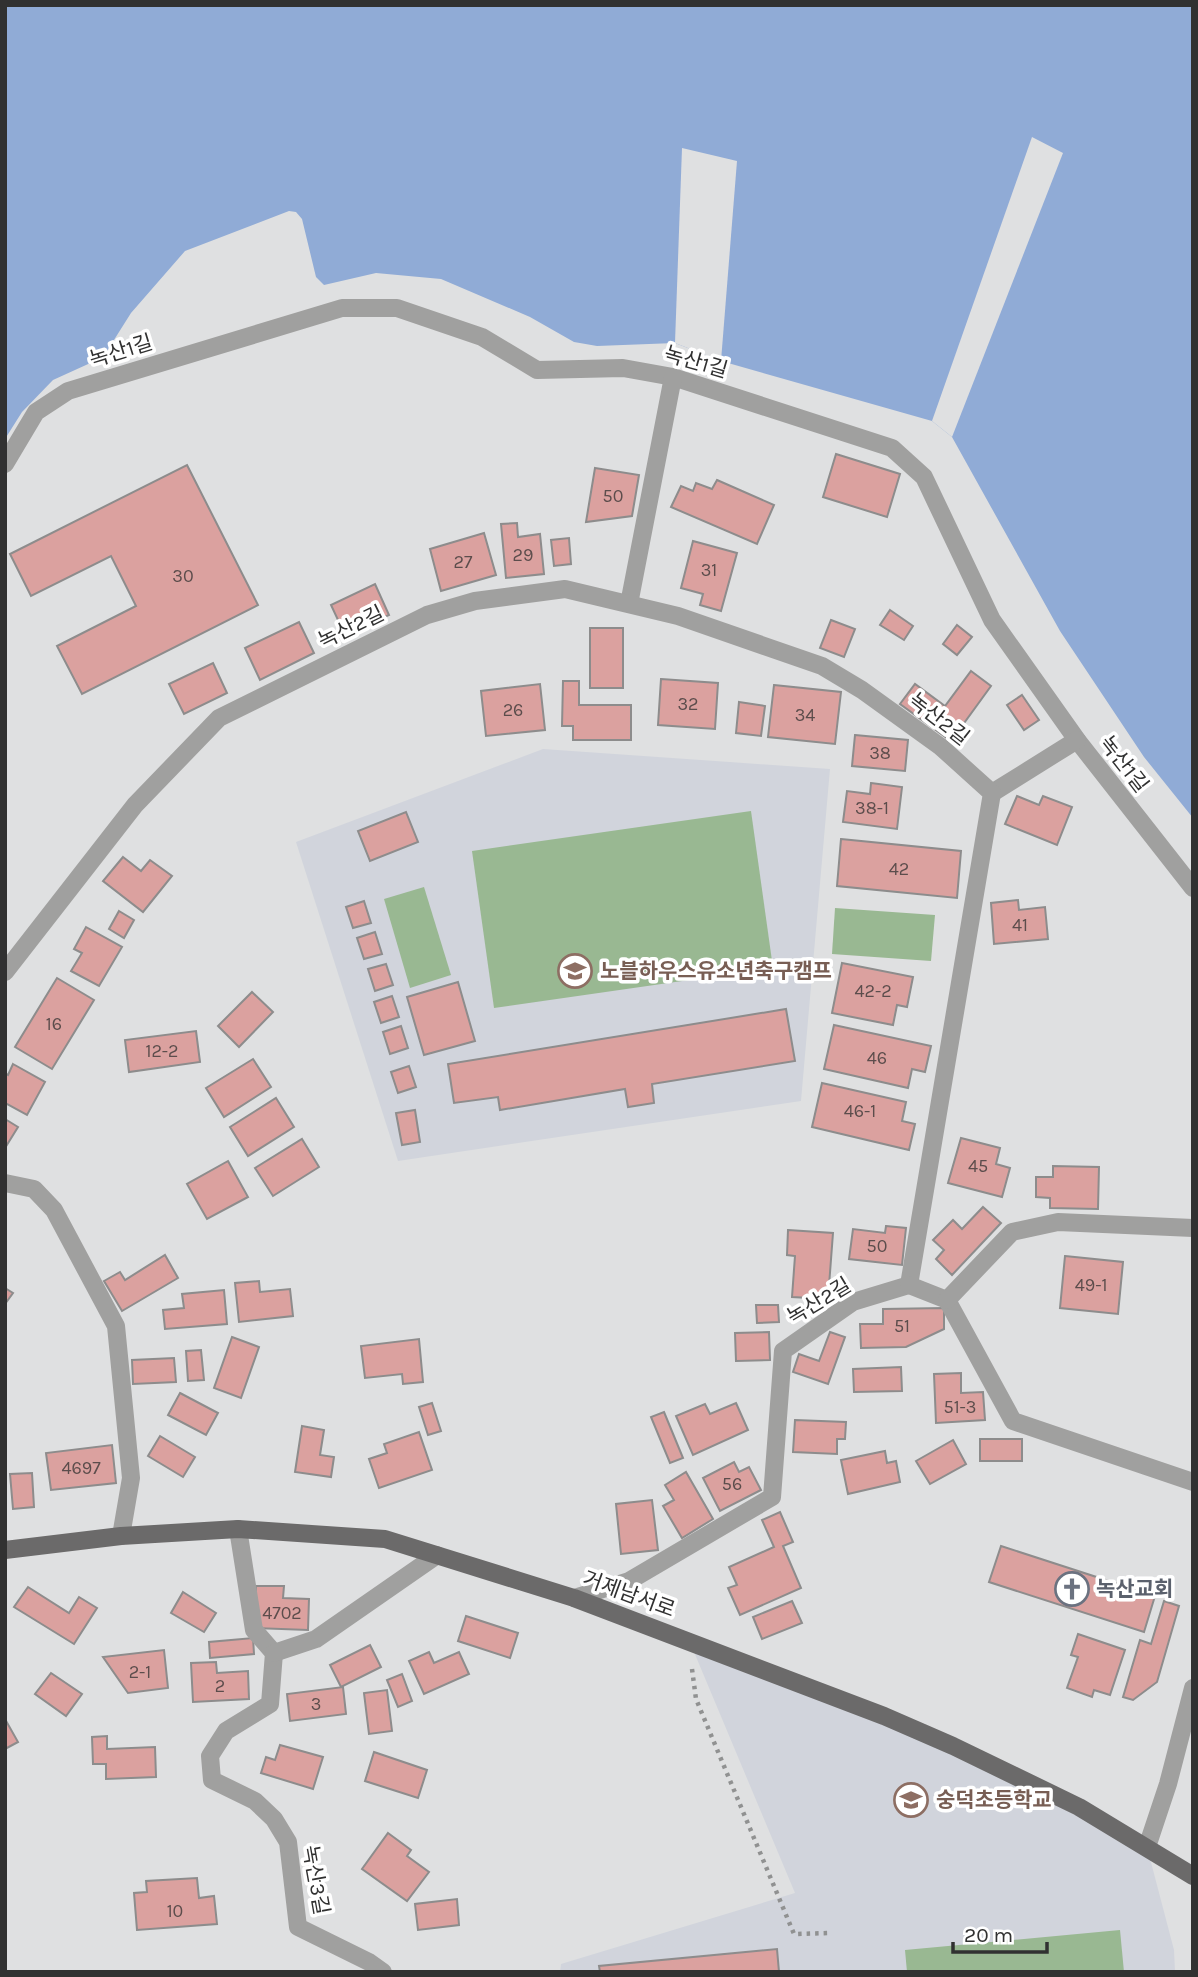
<svg xmlns="http://www.w3.org/2000/svg" width="1198" height="1977" viewBox="0 0 1198 1977" font-family="Karla,'Noto Sans KR',sans-serif">
<style>
.built{fill:#d1d4dc}
.green{fill:#99b892}
.water{fill:#90abd6}
.pier{fill:#dfe0e1}
.building{fill:#dba19f;stroke:#8d8c8c;stroke-width:2}
.lines{fill:none;stroke-linecap:round;stroke-linejoin:round}
.path{stroke:#909191;stroke-width:4.5;stroke-dasharray:3.5 5;stroke-linecap:butt}
.minor{stroke:#a0a09f;stroke-width:18}
.major{stroke:#6b6a6a;stroke-width:18}
.labels{text-anchor:middle;stroke-width:7;stroke-linejoin:round;paint-order:stroke}
.number-label{font-size:18px;fill:#5c4d4c}
.street-label{font-size:21px;fill:#313131;stroke:#fff}
.education-label{font-size:21px;font-weight:bold;fill:#785e54;stroke:#fff;text-anchor:start}
.worship-label{font-size:21px;font-weight:bold;fill:#5b616d;stroke:#fff;text-anchor:start}
</style>
<rect width="100%" height="100%" fill="#dfe0e1"/>
<g class="built">
<polygon points="543,749 830,769 801,1101 398,1161 296,842"/>
<polygon points="689,1640 884,1716 1147,1847 1174,1950 1175,1972 560,1972 561,1964 795,1893"/>
</g>
<g class="green">
<polygon points="751,811 773,968 494,1008 472,851"/>
<polygon points="424,887 451,975 410,988 384,899"/>
<polygon points="835,908 935,915 931,961 832,954"/>
<polygon points="1120,1930 1124,1972 907,1972 905,1950"/>
</g>
<polygon class="water" points="5,5 1193,5 1193,818 1144,757 1060,631 952,437 932,421 721,361 675,343 597,346 574,342 530,317 441,279 376,273 324,285 316,277 302,219 296,212 289,211 185,251 131,313 107,351 97,360 53,380 22,412 5,439"/>
<g class="pier">
<polygon points="1032,137 1063,153 952,437 932,421"/>
<polygon points="682,148 737,161 721,361 675,343"/>
</g>
<g class="building">
<polygon points="836,454 900,474 887,517 823,497"/>
<polygon points="187,465 258,605 82,694 57,646 136,606 111,556 31,596 10,554"/>
<polygon points="595,468 639,475 632,516 586,522"/>
<polygon points="717,480 774,505 757,544 671,507 681,486 693,491 696,483 712,489"/>
<polygon points="517,523 518,537 540,534 544,574 506,578 501,524"/>
<polygon points="484,533 496,575 441,591 430,549"/>
<polygon points="569,538 571,564 554,566 551,540"/>
<polygon points="693,541 737,553 721,611 700,605 703,594 681,588"/>
<polygon points="375,584 389,615 345,635 331,605"/>
<polygon points="890,610 913,626 904,640 880,625"/>
<polygon points="831,620 855,629 844,657 820,648"/>
<polygon points="299,622 314,653 260,680 245,648"/>
<polygon points="957,625 972,637 957,655 943,644"/>
<rect x="590" y="628" width="33" height="60"/>
<polygon points="213,663 227,693 184,714 169,684"/>
<polygon points="971,671 991,686 951,741 900,704 915,684 945,706"/>
<polygon points="661,679 718,683 715,729 658,725"/>
<polygon points="563,681 579,681 579,705 631,705 631,740 573,740 573,726 562,726"/>
<polygon points="540,684 545,730 486,736 481,691"/>
<polygon points="774,685 841,692 835,744 768,737"/>
<polygon points="1022,695 1039,720 1024,730 1007,705"/>
<polygon points="739,702 765,706 761,736 736,733"/>
<polygon points="855,735 908,740 905,771 852,766"/>
<polygon points="871,783 902,787 897,829 843,822 847,791 870,794"/>
<polygon points="1017,796 1039,805 1043,796 1072,807 1057,845 1005,824"/>
<polygon points="406,812 418,842 370,861 358,831"/>
<polygon points="841,839 961,851 957,898 837,886"/>
<polygon points="123,857 141,871 150,860 172,876 143,912 103,881"/>
<polygon points="1018,900 1019,910 1045,907 1048,939 994,944 991,903"/>
<polygon points="364,901 371,923 353,928 346,907"/>
<polygon points="119,911 134,920 124,938 109,929"/>
<polygon points="86,927 122,947 99,986 71,971 82,953 74,949"/>
<polygon points="375,932 382,954 364,959 357,938"/>
<polygon points="842,963 913,977 907,1007 897,1005 893,1025 832,1013"/>
<polygon points="386,964 393,985 375,991 368,969"/>
<polygon points="57,978 94,1000 52,1069 15,1047"/>
<polygon points="458,982 475,1041 424,1055 407,997"/>
<polygon points="252,992 273,1012 239,1047 218,1026"/>
<polygon points="392,996 399,1017 381,1023 374,1002"/>
<polygon points="786,1009 795,1061 652,1084 654,1103 628,1107 625,1089 500,1110 498,1097 454,1103 448,1064"/>
<polygon points="834,1025 931,1046 925,1072 912,1069 908,1088 824,1069"/>
<polygon points="401,1026 408,1048 390,1054 383,1032"/>
<polygon points="196,1031 200,1062 129,1072 125,1040"/>
<polygon points="253,1059 271,1087 224,1117 206,1088"/>
<polygon points="13,1064 45,1082 27,1115 5,1103 5,1073 8,1075"/>
<polygon points="409,1066 416,1087 398,1093 391,1072"/>
<polygon points="822,1083 906,1102 902,1121 915,1124 909,1150 812,1127"/>
<polygon points="276,1098 294,1127 248,1156 230,1127"/>
<polygon points="415,1110 420,1142 402,1145 396,1113"/>
<polygon points="5,1119 18,1127 5,1148"/>
<polygon points="961,1138 1000,1148 996,1164 1010,1168 1002,1197 948,1183"/>
<polygon points="302,1139 319,1167 273,1196 255,1168"/>
<polygon points="228,1161 248,1197 207,1219 187,1184"/>
<polygon points="1053,1166 1099,1167 1098,1209 1050,1208 1050,1198 1036,1197 1036,1177 1053,1177"/>
<polygon points="983,1207 1001,1223 952,1275 936,1259 944,1250 933,1240 953,1220 962,1229"/>
<polygon points="886,1226 906,1228 902,1265 849,1259 853,1229 885,1233"/>
<polygon points="788,1230 833,1233 828,1299 792,1297 795,1256 787,1255"/>
<polygon points="165,1255 178,1278 122,1311 104,1281 120,1272 125,1280"/>
<polygon points="1065,1256 1123,1262 1118,1314 1060,1308"/>
<polygon points="259,1281 260,1292 290,1289 293,1316 239,1322 235,1283"/>
<polygon points="5,1288 13,1293 5,1304"/>
<polygon points="224,1290 227,1324 165,1329 163,1310 184,1308 182,1294"/>
<polygon points="756,1305 778,1305 779,1322 757,1323"/>
<polygon points="944,1308 944,1329 906,1347 861,1348 860,1324 883,1324 883,1309"/>
<polygon points="769,1332 770,1360 736,1361 735,1333"/>
<polygon points="830,1332 845,1337 828,1384 793,1372 799,1354 819,1361"/>
<polygon points="232,1337 259,1347 241,1398 214,1388"/>
<polygon points="419,1339 423,1382 403,1384 402,1374 365,1378 361,1346"/>
<polygon points="201,1350 204,1380 188,1381 186,1351"/>
<polygon points="174,1358 176,1382 133,1384 132,1360"/>
<polygon points="901,1367 902,1391 854,1392 853,1369"/>
<polygon points="961,1373 961,1393 983,1392 985,1420 936,1423 934,1374"/>
<polygon points="180,1393 218,1413 206,1435 168,1415"/>
<polygon points="432,1403 441,1431 428,1435 419,1407"/>
<polygon points="736,1403 748,1430 693,1455 676,1416 705,1404 710,1414"/>
<polygon points="664,1412 683,1458 670,1463 651,1417"/>
<polygon points="795,1420 846,1422 845,1439 837,1439 837,1454 793,1452"/>
<polygon points="302,1426 324,1430 320,1455 334,1457 331,1477 295,1472"/>
<polygon points="419,1432 432,1470 379,1488 369,1459 387,1453 384,1444"/>
<polygon points="160,1436 195,1457 183,1477 148,1456"/>
<rect x="980" y="1439" width="42" height="22"/>
<polygon points="953,1440 966,1464 930,1484 916,1461"/>
<polygon points="112,1445 116,1483 51,1490 46,1453"/>
<polygon points="885,1451 887,1463 896,1461 900,1482 848,1494 841,1460"/>
<polygon points="734,1462 739,1472 749,1467 761,1490 720,1511 703,1478"/>
<polygon points="686,1472 713,1519 682,1538 663,1506 674,1500 665,1485"/>
<polygon points="32,1473 34,1507 13,1509 10,1474"/>
<polygon points="652,1500 658,1550 621,1554 616,1504"/>
<polygon points="780,1512 793,1542 783,1546 801,1588 740,1615 728,1588 737,1585 729,1567 774,1547 762,1520"/>
<polygon points="1001,1546 1155,1596 1144,1632 989,1582"/>
<polygon points="256,1586 284,1586 283,1598 309,1599 308,1630 254,1628"/>
<polygon points="28,1587 69,1613 79,1597 97,1608 74,1644 14,1607"/>
<polygon points="183,1592 216,1613 204,1632 171,1613"/>
<polygon points="792,1601 802,1623 762,1639 753,1617"/>
<polygon points="1164,1601 1179,1606 1157,1682 1133,1700 1123,1697 1140,1640 1151,1644"/>
<polygon points="466,1616 518,1633 510,1658 458,1641"/>
<polygon points="1078,1634 1125,1650 1110,1695 1094,1690 1092,1697 1067,1688 1078,1657 1071,1655"/>
<polygon points="253,1638 254,1654 210,1658 209,1642"/>
<polygon points="370,1645 381,1667 341,1687 330,1665"/>
<polygon points="164,1650 168,1688 128,1693 103,1657"/>
<polygon points="429,1652 434,1663 459,1652 469,1674 424,1694 409,1661"/>
<polygon points="216,1662 217,1673 248,1671 249,1699 193,1702 191,1663"/>
<polygon points="51,1673 82,1694 66,1716 35,1694"/>
<polygon points="402,1674 412,1701 398,1707 387,1680"/>
<polygon points="343,1687 346,1714 290,1721 287,1694"/>
<polygon points="387,1690 392,1731 369,1734 364,1693"/>
<polygon points="5,1719 18,1742 5,1749"/>
<polygon points="107,1736 107,1749 155,1747 156,1777 106,1779 106,1764 93,1764 92,1737"/>
<polygon points="280,1745 323,1757 313,1789 261,1773 266,1757 275,1760"/>
<polygon points="374,1752 427,1770 418,1798 365,1781"/>
<polygon points="388,1833 411,1850 407,1856 429,1872 407,1901 362,1869"/>
<polygon points="197,1878 199,1898 214,1896 217,1924 137,1930 134,1893 147,1892 146,1881"/>
<polygon points="457,1899 459,1925 418,1930 415,1904"/>
<polygon points="777,1949 779,1972 600,1972 599,1966"/>
</g>
<g class="lines">
<polyline class="path" points="692,1669 696,1699 794,1934 830,1933"/>
<g class="minor">
<polyline points="5,464 36,412 68,391 342,308 397,308 482,337 537,370 623,368 673,377 892,448 924,477 992,620 1077,740 1193,888"/>
<polyline points="629,604 673,377"/>
<polyline points="992,793 1077,740"/>
<polyline points="5,972 135,805 219,718 427,615 475,601 565,589 678,616 822,666 862,690 941,747 992,793 909,1285 853,1302 783,1351 772,1497 629,1581 574,1598"/>
<polyline points="5,1183 34,1189 54,1210 116,1326 131,1478 121,1536"/>
<polyline points="909,1285 947,1300 1013,1421 1193,1482"/>
<polyline points="947,1300 1012,1232 1058,1222 1193,1228"/>
<polyline points="238,1529 254,1630 274,1653 270,1704 226,1731 210,1756 212,1780 255,1801 274,1819 288,1842 298,1927 369,1962 383,1972"/>
<polyline points="274,1653 316,1639 437,1555"/>
<polyline points="1147,1847 1168,1784 1193,1688"/>
</g>
<polyline class="major" points="5,1550 121,1536 238,1529 385,1539 574,1598 884,1716 953,1746 1079,1807 1193,1876"/>
</g>
<defs>
<g id="school-ring" transform="scale(1.75)"><circle r="9.5" fill="#fff" stroke="#8d6e63" stroke-width="1.5"/><path d="M0-5L7-2L0 1L-7-2ZM-4 1L0 2.5L4 1V4Q0 6-4 4Z" fill="#8d6e63"/></g>
<g id="church-ring" transform="scale(1.75)"><circle r="9.5" fill="#fff" stroke="#6b7280" stroke-width="1.5"/><path d="M-1.2-6h2.4v3.5h3.3v2.4h-3.3V6h-2.4V-.1h-3.3v-2.4h3.3Z" fill="#6b7280"/></g>
</defs>
<g fill-rule="evenodd">
<use href="#school-ring" x="575" y="971"/>
<use href="#church-ring" x="1072" y="1589"/>
<use href="#school-ring" x="911" y="1800"/>
</g>
<g class="labels">
<g class="number-label">
<text x="613" y="502">50</text>
<text x="523" y="561">29</text>
<text x="463" y="568">27</text>
<text x="709" y="576">31</text>
<text x="183" y="582">30</text>
<text x="688" y="710">32</text>
<text x="513" y="716">26</text>
<text x="805" y="721">34</text>
<text x="880" y="759">38</text>
<text x="872" y="814">38-1</text>
<text x="899" y="875">42</text>
<text x="1020" y="931">41</text>
<text x="873" y="997">42-2</text>
<text x="54" y="1030">16</text>
<text x="162" y="1057">12-2</text>
<text x="877" y="1064">46</text>
<text x="860" y="1117">46-1</text>
<text x="978" y="1172">45</text>
<text x="877" y="1252">50</text>
<text x="1091" y="1291">49-1</text>
<text x="902" y="1332">51</text>
<text x="960" y="1413">51-3</text>
<text x="81" y="1474">4697</text>
<text x="732" y="1490">56</text>
<text x="282" y="1619">4702</text>
<text x="140" y="1678">2-1</text>
<text x="220" y="1692">2</text>
<text x="316" y="1710">3</text>
<text x="175" y="1917">10</text>
</g>
<g class="street-label">
<text transform="translate(121 351) rotate(-17)" y="7">녹산1길</text>
<text transform="translate(696 362) rotate(16)" y="7">녹산1길</text>
<text transform="translate(351 627) rotate(-26)" y="7">녹산2길</text>
<text transform="translate(939 719) rotate(38)" y="7">녹산2길</text>
<text transform="translate(1124 764) rotate(52)" y="7">녹산1길</text>
<text transform="translate(819 1301) rotate(-31)" y="7">녹산2길</text>
<text transform="translate(629 1594) rotate(20)" y="7">거제남서로</text>
<text transform="translate(316 1880) rotate(80)" y="7">녹산3길</text>
</g>
<g class="education-label">
<text x="600" y="978">노블하우스유소년축구캠프</text>
<text x="936" y="1807">숭덕초등학교</text>
</g>
<g class="worship-label">
<text x="1096" y="1596">녹산교회</text>
</g>
</g>
<rect width="1198" height="1977" fill="none" stroke="#313131" stroke-width="14"/>
<path d="M953 1942v10h94v-10" fill="none" stroke="#313131" stroke-width="3.5"/>
<text x="964" y="1942" font-size="21" fill="#313131" stroke="#ffffff" stroke-width="5" paint-order="stroke">20 m</text>
</svg>
